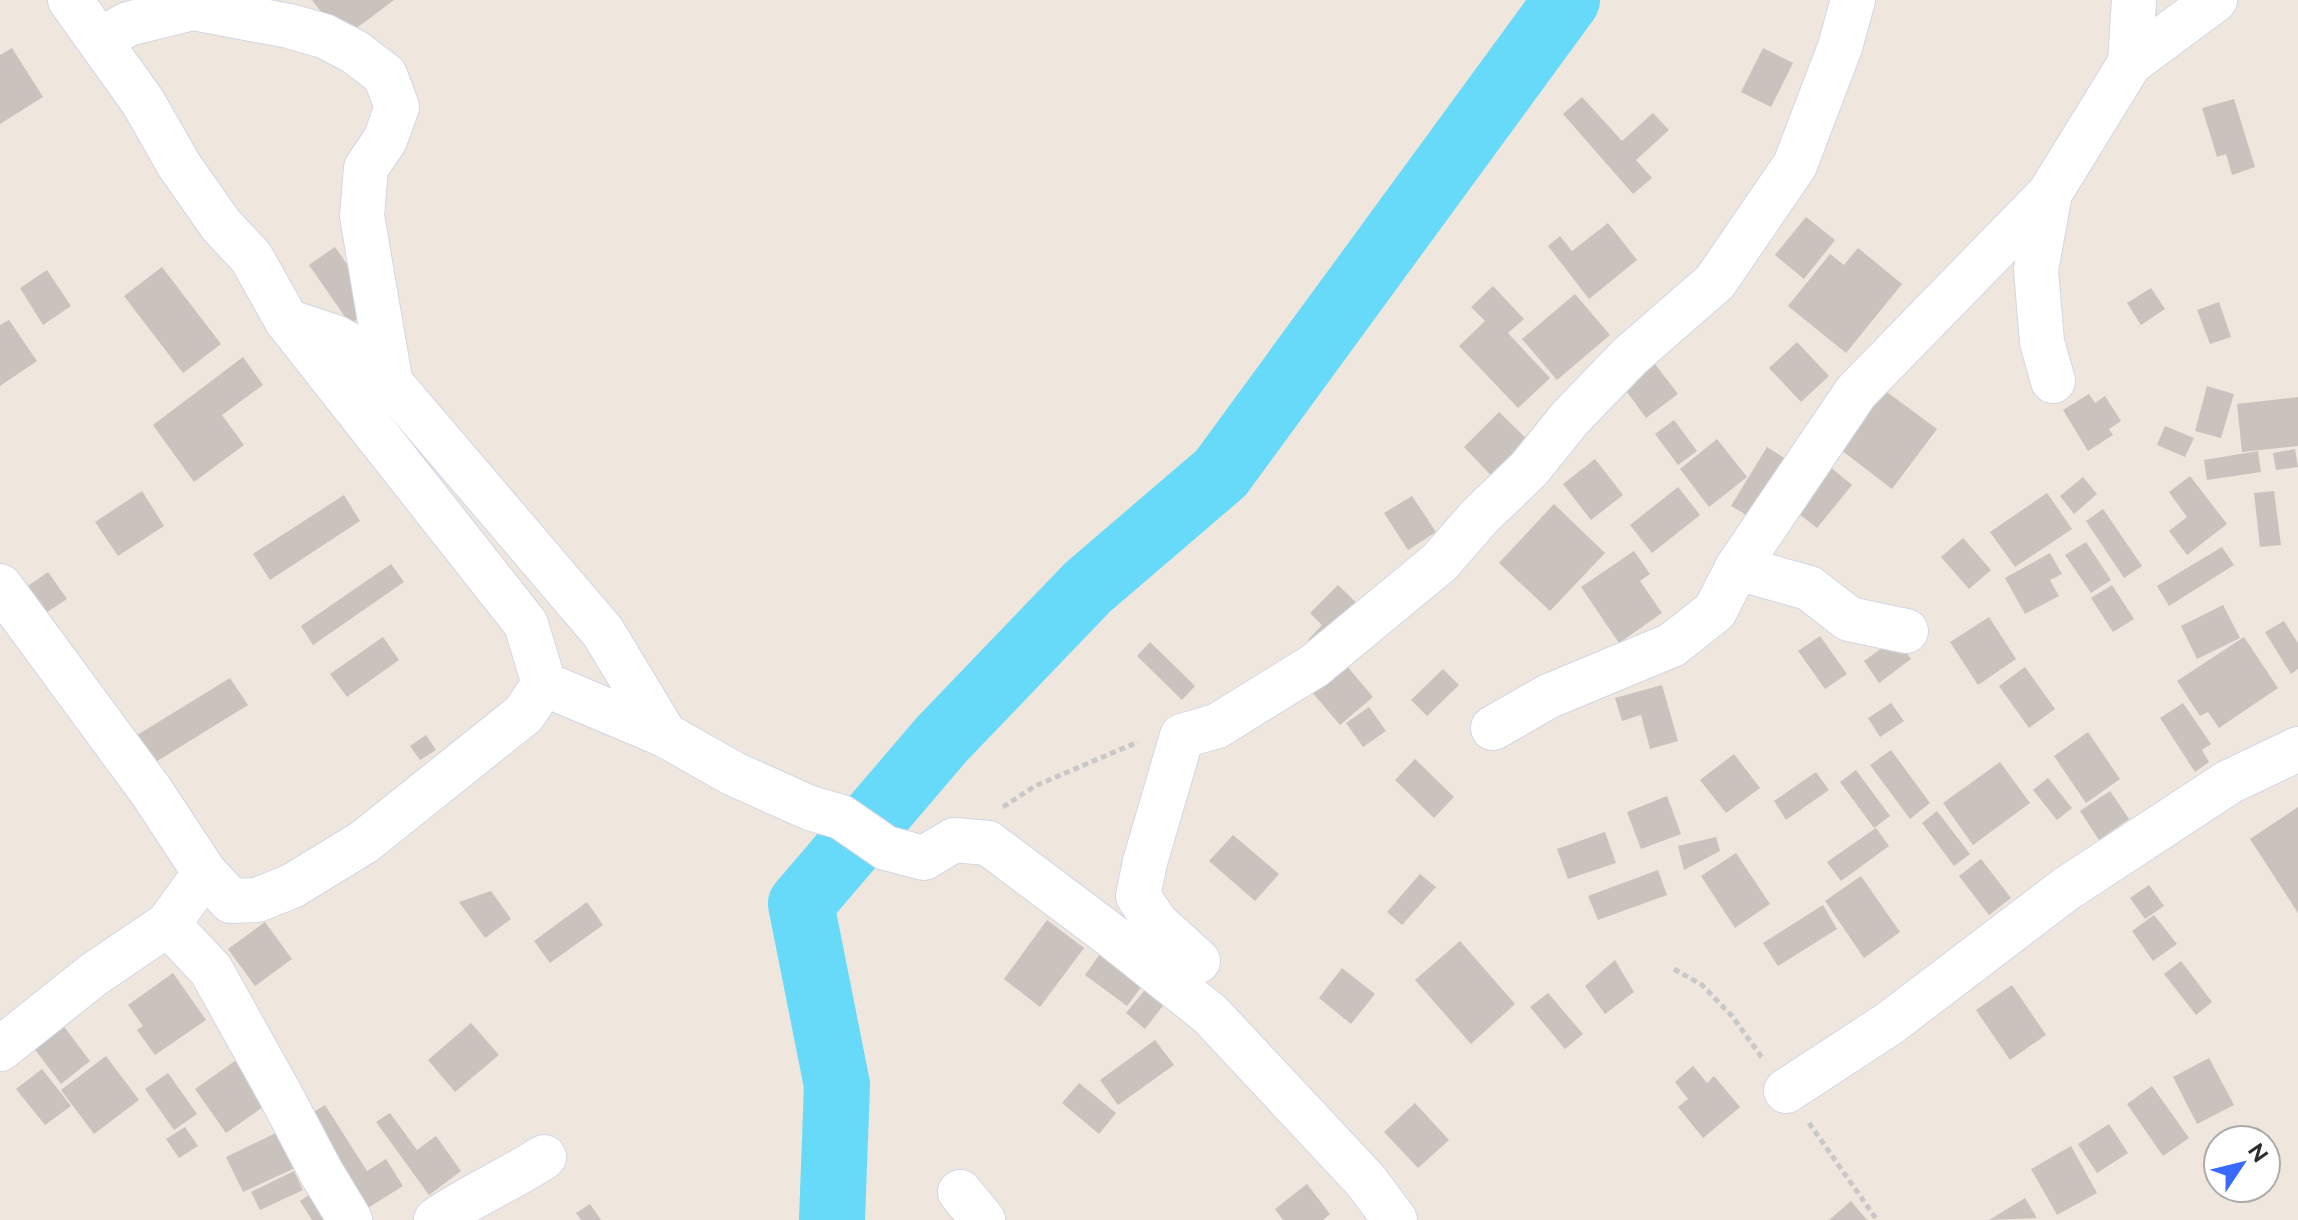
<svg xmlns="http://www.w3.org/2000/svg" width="2298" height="1220" viewBox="0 0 2298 1220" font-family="Raleway,sans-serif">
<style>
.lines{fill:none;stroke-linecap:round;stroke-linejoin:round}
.river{stroke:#67daf9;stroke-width:66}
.building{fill:#cac3bd}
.minor-casing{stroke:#d2d7e6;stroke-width:46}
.path{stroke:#c8c8c8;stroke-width:5;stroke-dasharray:6 4;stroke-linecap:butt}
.minor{stroke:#fff;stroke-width:44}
</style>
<rect width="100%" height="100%" fill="#efe6dd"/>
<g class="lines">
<polyline class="river" points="832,1220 837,1085 801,904 942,739 1088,587 1221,473 1567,0"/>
</g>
<g class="building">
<polygon points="312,0 394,0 342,39"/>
<polygon points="12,48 43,97 0,124 0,55"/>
<polygon points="1763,48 1793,63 1771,107 1741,92"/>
<polygon points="1582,97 1622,141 1653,113 1669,130 1636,160 1652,178 1633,194 1563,114"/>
<polygon points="2234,99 2255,167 2232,175 2226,154 2217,157 2202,108"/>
<polygon points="1806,217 1835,240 1804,279 1775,255"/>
<polygon points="1608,223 1637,260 1589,299 1548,246 1560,236 1572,251"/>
<polygon points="335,247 376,306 350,324 309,265"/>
<polygon points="1858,248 1902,284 1846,353 1788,306 1830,254 1844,265"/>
<polygon points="162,267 221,344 183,373 124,296"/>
<polygon points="47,270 71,306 43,325 20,288"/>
<polygon points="1493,286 1524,319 1508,333 1550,378 1518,408 1459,346 1485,321 1471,307"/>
<polygon points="2151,288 2165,309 2141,325 2127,303"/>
<polygon points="1575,294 1610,335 1557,380 1522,339"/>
<polygon points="2219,302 2231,337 2210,344 2197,310"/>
<polygon points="9,320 37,361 0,386 0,325"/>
<polygon points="1797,342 1829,376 1801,402 1769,368"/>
<polygon points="1645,351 1678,394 1646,418 1614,374"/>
<polygon points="243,357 263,385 222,415 244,445 194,482 153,425"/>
<polygon points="2207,386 2234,394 2221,438 2195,431"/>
<polygon points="1880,387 1937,429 1892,489 1836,446"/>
<polygon points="2089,394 2095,403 2105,396 2121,421 2109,429 2113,435 2088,451 2063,410"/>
<polygon points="2298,397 2298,446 2242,452 2237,404"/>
<polygon points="1499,412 1539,451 1502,487 1464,447"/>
<polygon points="1674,420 1697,451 1678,465 1655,434"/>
<polygon points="2165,426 2194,438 2185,457 2157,445"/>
<polygon points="1717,439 1747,477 1709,507 1680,469"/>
<polygon points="1767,447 1791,462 1755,520 1731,506"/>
<polygon points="2295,449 2298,467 2276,470 2273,453"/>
<polygon points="2258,451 2261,472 2207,480 2204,460"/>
<polygon points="1595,459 1623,495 1591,520 1563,484"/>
<polygon points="1829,466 1852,485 1817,528 1794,510"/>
<polygon points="2190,476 2227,524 2187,555 2169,531 2187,517 2169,492"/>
<polygon points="2083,477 2097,494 2074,514 2060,496"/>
<polygon points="1678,487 1700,515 1652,553 1630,525"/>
<polygon points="142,491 164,526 118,556 95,522"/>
<polygon points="2274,491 2281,545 2260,547 2254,493"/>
<polygon points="2047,493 2072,529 2015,567 1990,532"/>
<polygon points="344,495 360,521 270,580 253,554"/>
<polygon points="1412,496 1436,532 1408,550 1384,513"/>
<polygon points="1554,504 1605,553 1550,611 1499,563"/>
<polygon points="2103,509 2142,566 2124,578 2086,521"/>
<polygon points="1963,538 1991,570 1969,589 1941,557"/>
<polygon points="2086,542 2111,580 2091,593 2065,555"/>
<polygon points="2222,547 2234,565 2169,606 2157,586"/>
<polygon points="1634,551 1650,574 1640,581 1662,613 1619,643 1581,587"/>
<polygon points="2050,553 2062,574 2050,580 2059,596 2025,614 2005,578"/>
<polygon points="391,564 404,582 313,645 301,626"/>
<polygon points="48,572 67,599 44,614 25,588"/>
<polygon points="1338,585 1366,612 1323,656 1308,640 1322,625 1310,613"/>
<polygon points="2112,585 2134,619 2113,632 2091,598"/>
<polygon points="2223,605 2240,638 2197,659 2181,626"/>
<polygon points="1989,617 2016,659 1978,685 1950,642"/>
<polygon points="2284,621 2298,643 2298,669 2291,674 2265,632"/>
<polygon points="1820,636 1847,674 1825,689 1798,651"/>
<polygon points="383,637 399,660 347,697 330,674"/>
<polygon points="2244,637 2278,688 2219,728 2208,712 2200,716 2177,681"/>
<polygon points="1896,638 1911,659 1879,683 1864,661"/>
<polygon points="1150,642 1195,686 1182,700 1137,656"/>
<polygon points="1346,665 1373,697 1340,725 1312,692"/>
<polygon points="2025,667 2055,709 2029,728 1999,686"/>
<polygon points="1443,669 1459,685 1427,716 1411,700"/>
<polygon points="230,678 248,705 146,768 129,740"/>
<polygon points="1662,685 1678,741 1650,749 1641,715 1622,721 1615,698"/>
<polygon points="1891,703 1904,721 1880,737 1868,718"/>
<polygon points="2183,703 2211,744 2202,750 2209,762 2195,772 2160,718"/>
<polygon points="1369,707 1386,731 1363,747 1346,723"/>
<polygon points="2088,732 2120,779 2086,803 2054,756"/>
<polygon points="426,735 436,750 420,760 410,746"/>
<polygon points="1891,750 1930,803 1910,819 1870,765"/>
<polygon points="1734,754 1760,788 1726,813 1700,780"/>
<polygon points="1415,759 1454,797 1434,818 1395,780"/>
<polygon points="2000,762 2030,803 1973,845 1943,803"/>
<polygon points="1856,770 1890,816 1874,828 1840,782"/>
<polygon points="1816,772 1829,790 1786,820 1774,801"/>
<polygon points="2048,778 2072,808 2057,820 2033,790"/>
<polygon points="2110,791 2129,819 2099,840 2080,811"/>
<polygon points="1667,796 1681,834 1641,849 1627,812"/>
<polygon points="2298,807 2298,913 2250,839"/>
<polygon points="1937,811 1970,854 1954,866 1922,823"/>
<polygon points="1876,828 1889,846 1841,881 1827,862"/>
<polygon points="1605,832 1616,863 1568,879 1557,849"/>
<polygon points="1233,835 1279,874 1255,901 1209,861"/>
<polygon points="1716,837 1720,851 1684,870 1678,846"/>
<polygon points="1736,853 1770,904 1735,928 1701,876"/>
<polygon points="1981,859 2011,898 1989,915 1959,876"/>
<polygon points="1658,870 1667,895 1598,920 1588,896"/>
<polygon points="1420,874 1436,887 1402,925 1387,912"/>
<polygon points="1861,876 1900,932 1864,958 1825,901"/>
<polygon points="2149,885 2164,906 2145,919 2130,898"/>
<polygon points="491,891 511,919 485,938 459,902"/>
<polygon points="587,902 603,925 550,963 534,941"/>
<polygon points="1823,905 1837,929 1778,966 1763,943"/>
<polygon points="2154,915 2177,944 2153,961 2132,931"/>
<polygon points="1047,920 1084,948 1040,1007 1004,979"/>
<polygon points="265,922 292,959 255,986 228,949"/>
<polygon points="1460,941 1515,1004 1471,1044 1415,980"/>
<polygon points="1102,951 1145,982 1127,1006 1085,975"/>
<polygon points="1615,960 1634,992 1605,1014 1585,986"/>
<polygon points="2181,961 2212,1002 2196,1015 2164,974"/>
<polygon points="1342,968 1375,994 1351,1024 1319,998"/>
<polygon points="173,973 206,1020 155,1055 137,1030 143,1026 128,1005"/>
<polygon points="1158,974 1176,989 1145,1029 1126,1013"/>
<polygon points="2012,985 2046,1035 2010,1060 1976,1010"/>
<polygon points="1548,993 1583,1034 1565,1049 1530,1007"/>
<polygon points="59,1020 90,1061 61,1084 30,1043"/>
<polygon points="471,1023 499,1055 455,1092 428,1060"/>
<polygon points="1155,1040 1174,1065 1118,1105 1100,1080"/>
<polygon points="106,1056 139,1100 94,1134 61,1090"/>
<polygon points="242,1056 273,1100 226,1133 195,1089"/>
<polygon points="2209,1058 2234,1105 2197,1124 2173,1077"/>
<polygon points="1693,1066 1707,1083 1714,1076 1740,1107 1703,1138 1678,1107 1688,1099 1675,1082"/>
<polygon points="42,1069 71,1106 45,1125 16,1089"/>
<polygon points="168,1073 197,1114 174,1130 145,1089"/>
<polygon points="1079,1083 1116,1113 1099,1134 1062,1103"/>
<polygon points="2152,1086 2189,1138 2163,1156 2127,1104"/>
<polygon points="1415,1103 1449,1140 1418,1168 1384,1132"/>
<polygon points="325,1105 367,1171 386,1159 403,1186 363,1211 304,1118"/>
<polygon points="390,1113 417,1150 436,1136 461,1171 429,1195 376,1122"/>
<polygon points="2109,1124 2128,1153 2097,1173 2078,1144"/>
<polygon points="185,1127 198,1146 179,1158 166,1139"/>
<polygon points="278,1132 295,1168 243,1192 226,1157"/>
<polygon points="2071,1146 2097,1193 2057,1215 2031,1169"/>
<polygon points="294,1171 303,1190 260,1210 251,1192"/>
<polygon points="1307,1184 1330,1214 1323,1220 1283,1220 1275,1209"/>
<polygon points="319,1188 334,1213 324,1220 312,1220 300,1201"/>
<polygon points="2025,1198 2037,1218 1989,1220"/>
<polygon points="1851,1201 1867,1220 1829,1220"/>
<polygon points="590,1204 601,1220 581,1220 576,1213"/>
</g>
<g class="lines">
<g class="minor-casing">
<g id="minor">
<polyline points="70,0 143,102 179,165 221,225 251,257 287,321 526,624 544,684 524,714 364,842 292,886 257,900 231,901 205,873"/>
<polyline points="100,40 128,24 193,8 289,26 324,36 355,52 385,75 397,107 385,140 366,168 362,216 391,385"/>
<polyline points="2130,63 2134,0"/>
<polyline points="2050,193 2036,270 2042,342 2053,381"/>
<polyline points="287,321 335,337 366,354 603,632 665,735"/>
<polyline points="1737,568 1809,588 1849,619 1906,631"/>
<polyline points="0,586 151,791 205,873 168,924 93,975 0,1049"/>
<polyline points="544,684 665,735 734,774 810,808 841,817 886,848 924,858 954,840 988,843 1112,936 1210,1014 1366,1181 1395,1220"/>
<polyline points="1493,728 1549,696 1672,645 1715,611 1737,568 1856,392 2050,193 2130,63 2215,0"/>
<polyline points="168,924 211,970 280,1094 321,1172 350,1220"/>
<polyline points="1198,961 1156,923 1138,896 1145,862 1182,736 1217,726 1314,666 1440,562 1479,517 1529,469 1571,417 1630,356 1715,282 1795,165 1840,47 1853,0"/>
<polyline points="1786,1091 1890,1023 2066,889 2229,782 2298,749"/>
<polyline points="960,1192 983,1220"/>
<path d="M436,1220c34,-24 73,-40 108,-63"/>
</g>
</g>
<g class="path">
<polyline points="1003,807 1035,786 1138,742"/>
<polyline points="1674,969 1702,985 1732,1016 1763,1059"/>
<polyline points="1809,1123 1877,1220"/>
</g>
<use href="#minor" class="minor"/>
</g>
<g transform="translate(2242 1164) rotate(55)"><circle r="38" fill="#ffffff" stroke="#ababab" stroke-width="2"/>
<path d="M0-6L14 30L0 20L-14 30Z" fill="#3a69ff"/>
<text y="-12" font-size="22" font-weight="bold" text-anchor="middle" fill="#2c2c2c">N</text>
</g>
</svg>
